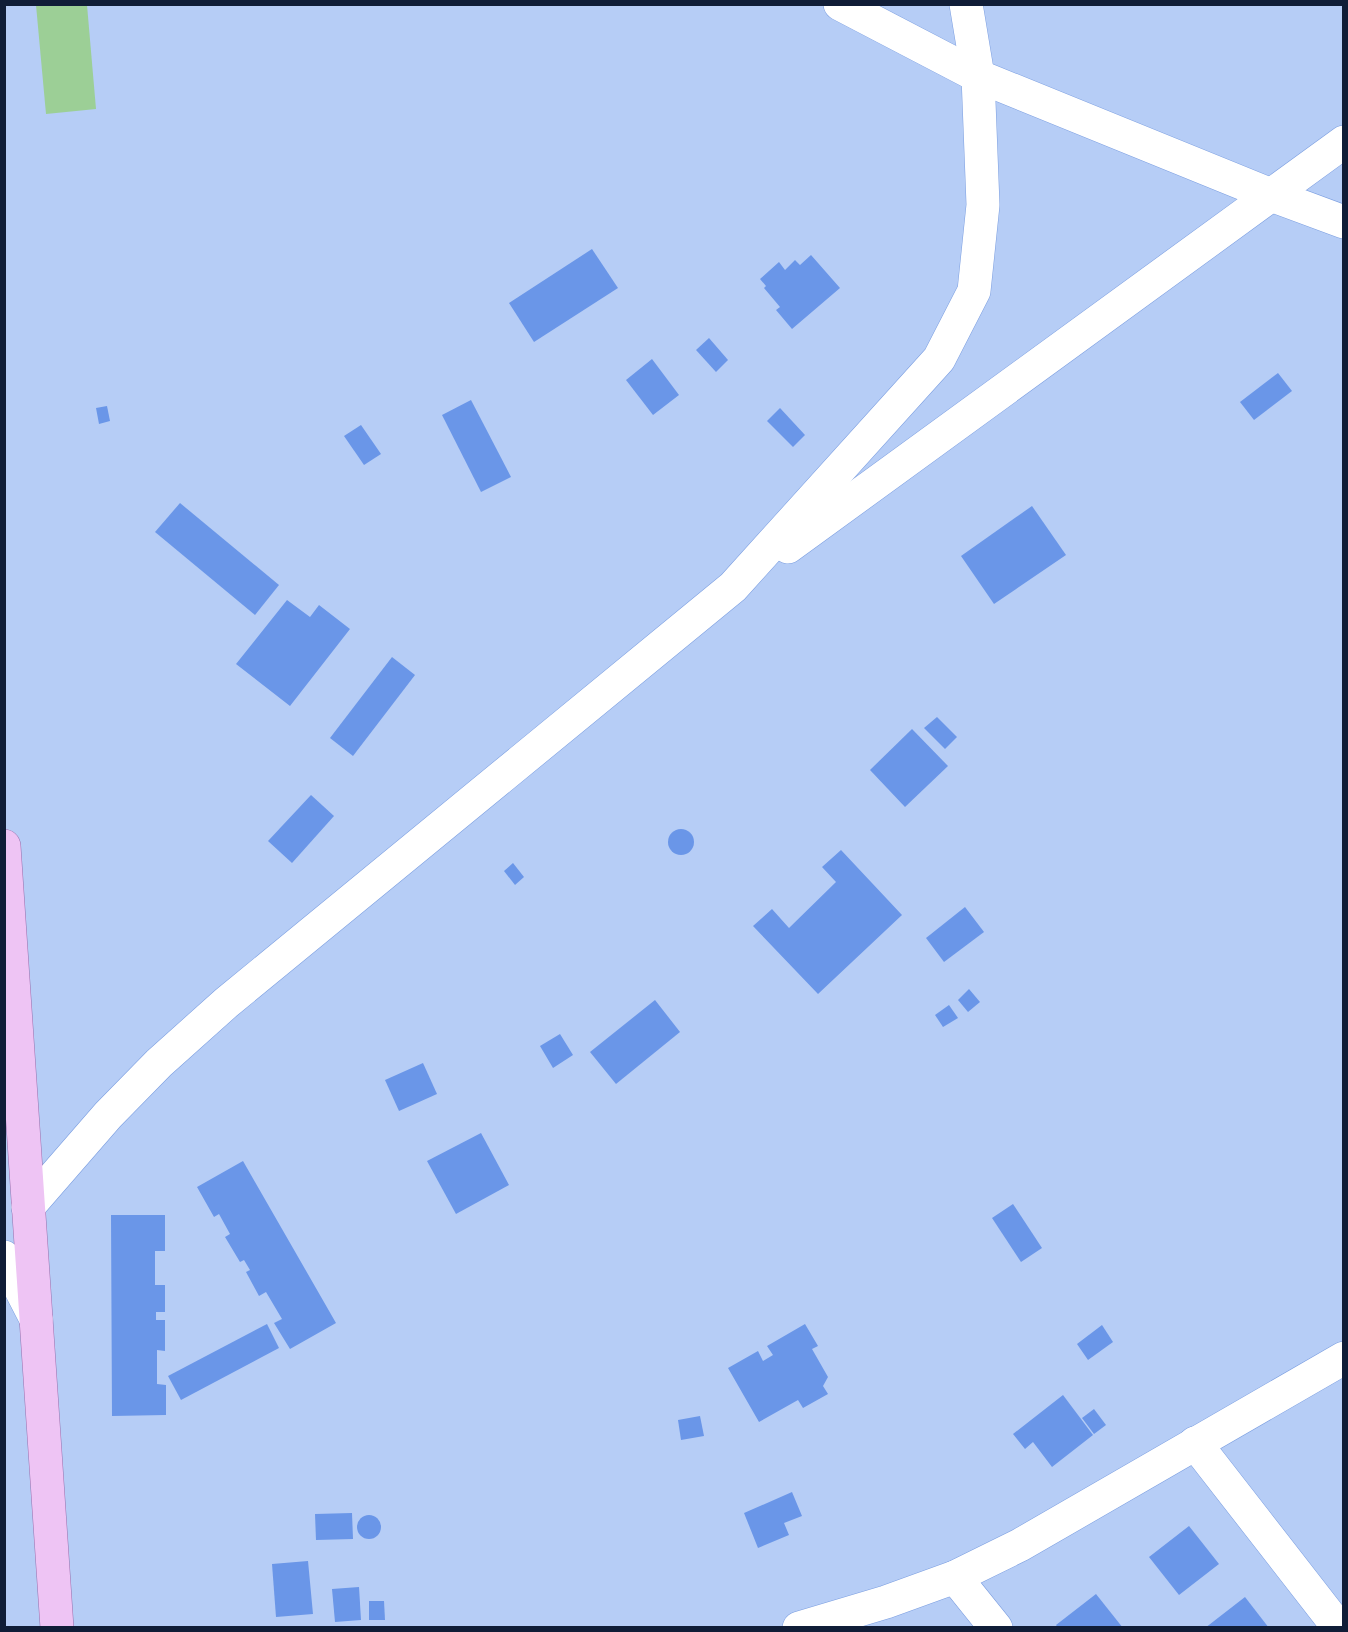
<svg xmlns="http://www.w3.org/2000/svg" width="1348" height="1632" viewBox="0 0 1348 1632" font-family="Helvetica,sans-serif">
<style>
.green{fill:#9ccf96}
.building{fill:#6a96e8}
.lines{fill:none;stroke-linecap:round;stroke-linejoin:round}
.minor-casing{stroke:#7b9ee0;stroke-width:34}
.tertiary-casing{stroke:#7b9ee0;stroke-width:34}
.primary-casing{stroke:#9870ad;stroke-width:34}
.minor{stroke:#fff;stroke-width:33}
.tertiary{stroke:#fff;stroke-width:33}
.primary{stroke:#eec4f4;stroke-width:33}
</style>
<rect width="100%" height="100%" fill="#b6cdf6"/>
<polygon class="green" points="36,5 87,5 96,109 46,114"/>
<g class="building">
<polygon points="592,249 618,288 534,342 509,303"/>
<polygon points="811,255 840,288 792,329 776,310 780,307 764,288 766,286 760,279 779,262 785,270 795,260 800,265"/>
<polygon points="709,338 728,360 716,372 696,350"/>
<polygon points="652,359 679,395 653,415 626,380"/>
<polygon points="1278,373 1292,391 1254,420 1240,402"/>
<polygon points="471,400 511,477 481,492 442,415"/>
<polygon points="107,406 110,421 99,424 96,408"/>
<polygon points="780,408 805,435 793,447 767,421"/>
<polygon points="361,425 381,454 364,465 344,436"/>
<polygon points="180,503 279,585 255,615 155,532"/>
<polygon points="1032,506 1066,555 994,604 961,556"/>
<polygon points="287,600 310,617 319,605 350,629 290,706 236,664"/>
<polygon points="392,657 415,675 353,756 330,738"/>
<polygon points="937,717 957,737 945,749 924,728"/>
<polygon points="912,729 948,766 905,807 870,770"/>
<polygon points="311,795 334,816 292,863 268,841"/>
<circle cx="681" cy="842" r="13"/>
<polygon points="841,850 902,915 818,994 753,926 772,909 789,928 836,882 822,867"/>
<polygon points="513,863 524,877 515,885 504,871"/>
<polygon points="965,907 984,932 944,962 926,938"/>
<polygon points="969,989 980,1002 968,1012 958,1000"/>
<polygon points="655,1000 680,1032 616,1084 590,1052"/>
<polygon points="949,1005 958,1018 943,1027 935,1015"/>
<polygon points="560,1034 573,1055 553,1068 540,1046"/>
<polygon points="423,1063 437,1094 399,1111 385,1080"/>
<polygon points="481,1133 509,1185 456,1214 427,1161"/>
<polygon points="243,1161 336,1323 290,1349 274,1323 282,1319 266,1292 259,1296 246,1272 250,1270 244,1260 240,1262 225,1237 230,1234 219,1214 214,1217 197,1187"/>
<polygon points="1013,1204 1042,1248 1021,1262 992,1218"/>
<polygon points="111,1215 165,1215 165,1251 155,1251 155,1285 165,1285 165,1312 156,1312 156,1320 165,1320 165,1351 157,1350 157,1384 166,1385 166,1415 112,1416"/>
<polygon points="267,1324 279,1348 181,1400 168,1376"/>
<polygon points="805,1324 818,1346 812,1349 828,1377 823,1386 828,1394 803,1408 798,1400 759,1422 728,1368 758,1351 763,1361 773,1355 767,1346"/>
<polygon points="1102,1325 1113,1342 1088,1360 1077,1344"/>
<polygon points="1063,1395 1093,1435 1052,1467 1033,1442 1025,1449 1013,1434"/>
<polygon points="1094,1409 1106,1425 1094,1434 1082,1418"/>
<polygon points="700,1416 704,1436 681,1440 678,1420"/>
<polygon points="792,1492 802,1516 784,1523 789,1535 758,1548 744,1513"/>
<polygon points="352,1513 353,1539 316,1540 315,1514"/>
<circle cx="369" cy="1527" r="12"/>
<polygon points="1189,1526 1219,1564 1179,1595 1149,1557"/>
<polygon points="308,1561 313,1614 276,1617 272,1564"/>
<polygon points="359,1587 361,1620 335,1622 332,1589"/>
<polygon points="1096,1594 1123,1628 1058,1628 1056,1625"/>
<polygon points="1245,1597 1269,1628 1205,1628"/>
<polygon points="369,1601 384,1601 385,1620 369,1620"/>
</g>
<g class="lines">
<g class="minor-casing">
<g id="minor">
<polyline points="840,4 978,76 1271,195 1344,222"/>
<polyline points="788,547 1344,142"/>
<polyline points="28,1207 108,1115 159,1063 226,1003 733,587 939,359 974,291 983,205 978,76 966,4"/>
<polyline points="4,1257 36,1319"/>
<polyline points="1195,1443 1339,1628"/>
<polyline points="955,1577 996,1628"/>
</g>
</g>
<g class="tertiary-casing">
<polyline id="tertiary" points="799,1628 886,1602 955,1577 1020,1545 1344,1358"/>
</g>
<g class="primary-casing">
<polyline id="primary" points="4,846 57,1628"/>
</g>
<use href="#minor" class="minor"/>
<use href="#tertiary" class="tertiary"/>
<use href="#primary" class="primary"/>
</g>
<rect width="1348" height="1632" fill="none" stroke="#101d37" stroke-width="12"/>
</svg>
